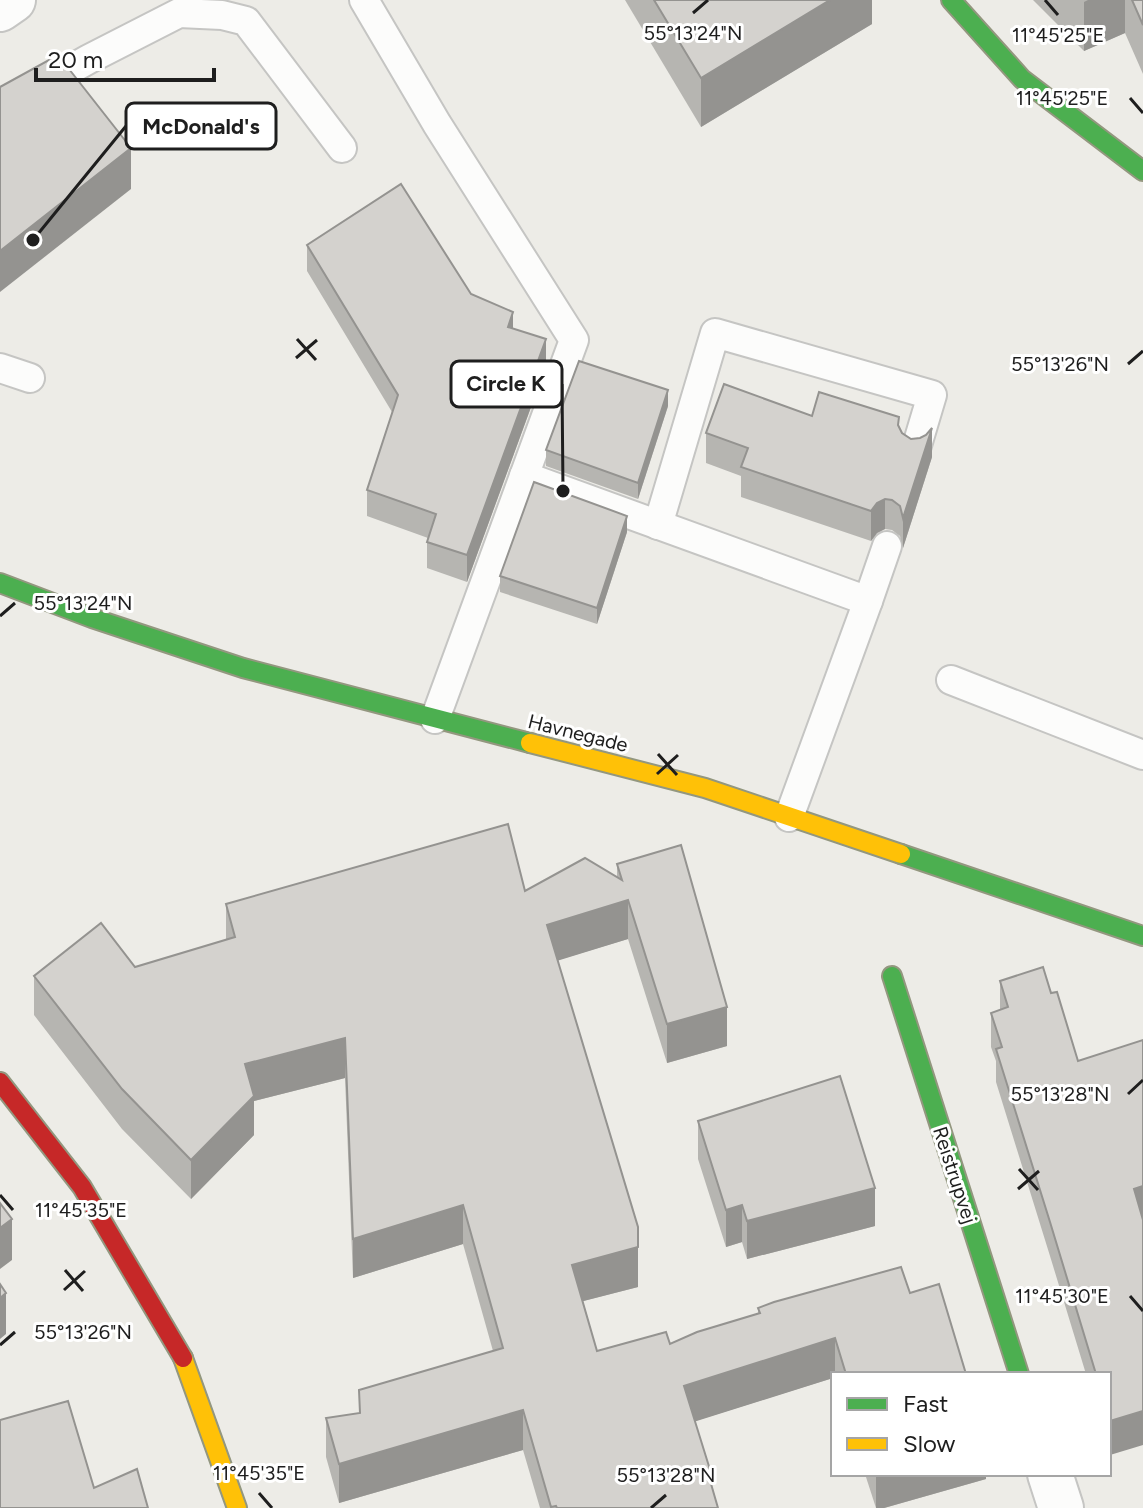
<svg xmlns="http://www.w3.org/2000/svg" width="1143" height="1508" viewBox="0 0 1143 1508" font-family="Figtree,sans-serif">
<style>
.lines{fill:none;stroke-linecap:round;stroke-linejoin:round}
.lane-casing{stroke:#c5c5c3;stroke-width:32}
.street-casing{stroke:#c5c5c3;stroke-width:48}
.fast-casing{stroke:#93977f;stroke-width:22}
.slow-casing{stroke:#93977f;stroke-width:22}
.jam-casing{stroke:#93977f;stroke-width:22}
.lane{stroke:#fcfcfb;stroke-width:28}
.street{stroke:#fcfcfb;stroke-width:44}
.fast{stroke:#4caf50;stroke-width:18}
.slow{stroke:#ffc107;stroke-width:18}
.jam{stroke:#c62828;stroke-width:18}
.wall{fill:#b6b5b1}
.shaded-wall{fill:#949390}
.building{fill:#d4d2ce;stroke:#949390;stroke-width:2}
.ticks{fill:none;stroke:#1e1e1e;stroke-width:3}
.labels{text-anchor:middle;stroke-width:6;stroke-linejoin:round;paint-order:stroke}
.street-label{font-size:20px;fill:#1e1e1e;stroke:#fff}
.ticks-label{font-size:20px;text-anchor:middle;fill:#1e1e1e;stroke:#fff;stroke-width:6;stroke-linejoin:round;paint-order:stroke}
.leader{fill:none;stroke:#1e1e1e;stroke-width:3}
.callout-dot{fill:#1e1e1e;stroke:#fff;stroke-width:3}
.callout{fill:#fff;stroke:#1e1e1e;stroke-width:3}
.callout-label{font-size:22px;text-anchor:middle;font-weight:bold;fill:#1e1e1e}
</style>
<rect width="100%" height="100%" fill="#edece7"/>
<g class="lines">
<g class="lane-casing">
<g id="lane">
<polyline points="364,0 437,124 574,340 435,719"/>
<polyline points="0,109 89,59 179,13 222,15 246,21 342,148"/>
<polyline points="0,368 30,378"/>
<polyline points="524,476 868,601 789,817"/>
<polyline points="658,525 715,333 932,395 915,452"/>
<polyline points="868,601 887,546"/>
<polyline points="951,680 1143,755"/>
</g>
</g>
<g class="street-casing">
<g id="street">
<polyline points="0,9 13,0"/>
<polyline points="1050,1474 1061,1508"/>
</g>
</g>
<g class="fast-casing">
<g id="fast">
<polyline points="951,0 1022,79 1143,171"/>
<polyline points="0,583 92,618 243,668 530,743"/>
<polyline points="901,854 1143,936"/>
<polyline points="892,976 1019,1374"/>
</g>
</g>
<g class="slow-casing">
<g id="slow">
<polyline points="530,743 705,788 901,854"/>
<polyline points="183,1358 237,1508"/>
</g>
</g>
<g class="jam-casing">
<polyline id="jam" points="0,1082 82,1187 183,1358"/>
</g>
<use href="#lane" class="lane"/>
<use href="#street" class="street"/>
<use href="#fast" class="fast"/>
<use href="#slow" class="slow"/>
<use href="#jam" class="jam"/>
</g>
<g class="wall">
<polygon points="625,0 872,0 872,24 701,127"/>
<polygon points="1033,0 1143,0 1143,74 1125,33 1084,51"/>
<polygon points="307,245 471,294 513,328 546,366 467,582 427,568 427,542 428,538 367,516 367,490 392,412 307,271"/>
<polygon points="668,406 638,499 546,466 546,450"/>
<polygon points="812,416 899,426 902,433 932,457 903,548 900,536 892,530 885,529 877,533 871,541 741,497 741,476 706,463 706,433"/>
<polygon points="627,532 597,624 500,592 500,576"/>
<polygon points="617,864 727,1046 667,1063 628,939 558,960 638,1287 583,1301 597,1351 670,1344 758,1314 758,1308 910,1293 966,1374 833,1374 833,1378 695,1421 718,1508 540,1508 523,1450 339,1503 326,1457 326,1418 359,1413 359,1390 493,1351 463,1244 353,1278 345,1078 254,1101 254,1135 191,1199 122,1129 34,1015 34,976 135,967 226,940 226,904 525,891 617,877"/>
<polygon points="1000,981 1051,993 1078,1061 1143,1040 1110,1455 1109,1374 1086,1374 1050,1256 996,1082 996,1061 991,1047 991,1013 1000,1010"/>
<polygon points="698,1121 875,1226 747,1259 742,1242 726,1247 698,1159"/>
<polygon points="865,1474 986,1474 986,1479 884,1508 876,1508"/>
</g>
<g class="shaded-wall">
<polygon points="830,0 872,0 872,24 701,127 701,78"/>
<polygon points="1088,0 1125,0 1125,33 1084,51 1084,2"/>
<polygon points="131,148 131,189 0,292 0,251"/>
<polygon points="513,312 513,338 508,327"/>
<polygon points="546,339 546,366 467,582 467,555"/>
<polygon points="668,390 668,406 638,499 638,483"/>
<polygon points="932,428 932,457 903,548 903,518"/>
<polygon points="885,499 885,529 877,533 871,541 871,511 877,503"/>
<polygon points="627,516 627,532 597,624 597,608"/>
<polygon points="628,900 628,939 547,964 547,925"/>
<polygon points="727,1007 727,1046 667,1063 667,1024"/>
<polygon points="345,1038 345,1078 254,1101 254,1135 191,1199 191,1160 245,1064"/>
<polygon points="1143,1186 1143,1220 1134,1189"/>
<polygon points="875,1188 875,1226 747,1259 747,1221"/>
<polygon points="463,1205 463,1244 353,1278 353,1239"/>
<polygon points="742,1205 742,1242 726,1247 726,1210"/>
<polygon points="12,1219 12,1260 0,1269 0,1228"/>
<polygon points="638,1247 638,1287 572,1304 572,1265"/>
<polygon points="6,1293 6,1334 0,1339 0,1298"/>
<polygon points="835,1338 835,1374 833,1374 833,1378 684,1425 684,1386"/>
<polygon points="523,1410 523,1450 339,1503 339,1464"/>
<polygon points="1143,1411 1143,1445 1110,1455 1110,1421"/>
<polygon points="876,1474 986,1474 986,1479 884,1508 876,1508"/>
</g>
<g class="building">
<polygon points="654,0 830,0 701,78"/>
<polygon points="1132,0 1143,0 1143,25"/>
<polygon points="58,55 131,148 0,251 0,87"/>
<polygon points="401,184 471,294 513,312 508,327 546,339 467,555 427,542 436,514 367,490 398,395 307,245"/>
<polygon points="579,361 668,390 638,483 546,450"/>
<polygon points="724,384 812,416 819,392 899,417 898,425 902,433 911,439 920,438 926,435 932,428 903,518 900,506 892,500 885,499 877,503 871,511 741,467 748,448 706,433"/>
<polygon points="534,482 627,516 597,608 500,576"/>
<polygon points="508,824 525,891 585,858 622,880 617,864 681,845 727,1007 667,1024 628,900 547,925 638,1227 638,1247 572,1265 597,1351 666,1332 670,1344 697,1332 760,1313 758,1308 774,1302 901,1267 910,1293 939,1284 966,1374 846,1374 835,1338 684,1386 712,1476 709,1477 718,1508 557,1508 556,1506 551,1507 523,1410 339,1464 326,1418 360,1413 359,1390 503,1348 463,1205 353,1239 345,1038 245,1064 254,1096 191,1160 122,1089 34,976 101,923 135,967 235,937 226,904"/>
<polygon points="1043,967 1051,993 1057,992 1078,1061 1143,1040 1143,1186 1134,1189 1143,1220 1143,1411 1110,1421 1109,1374 1096,1374 1050,1222 996,1049 1002,1047 991,1013 1008,1007 1000,981"/>
<polygon points="840,1076 875,1188 747,1221 742,1205 726,1210 698,1121"/>
<polygon points="0,1203 12,1219 0,1228"/>
<polygon points="0,1284 6,1293 0,1298"/>
<polygon points="68,1401 94,1488 137,1469 148,1508 0,1508 0,1420"/>
</g>
<path class="ticks" d="M1045,0l13,15M693,13l15,-13M1130,98l13,15M297,339l19,21M296,358l21,-18M1128,364l15,-13M0,616l15,-13M658,754l19,21M657,774l21,-19M1128,1094l15,-14M1019,1169l19,21M1018,1189l21,-18M0,1195l13,15M65,1270l18,21M64,1290l21,-19M1130,1296l13,15M0,1345l15,-13M259,1493l13,15M651,1508l15,-13"/>
<g class="labels">
<g class="street-label">
<text transform="translate(578 733) rotate(14)" y="7">Havnegade</text>
<text transform="translate(955 1175) rotate(72)" y="7">Reistrupvej</text>
</g>
</g>
<g class="ticks-label">
<text x="693" y="40">55°13'24"N</text>
<text x="1058" y="42">11°45'25"E</text>
<text x="1062" y="105">11°45'25"E</text>
<text x="1060" y="371">55°13'26"N</text>
<text x="83" y="610">55°13'24"N</text>
<text x="1060" y="1101">55°13'28"N</text>
<text x="81" y="1217">11°45'35"E</text>
<text x="1062" y="1303">11°45'30"E</text>
<text x="83" y="1339">55°13'26"N</text>
<text x="259" y="1480">11°45'35"E</text>
<text x="666" y="1482">55°13'28"N</text>
</g>
<path class="leader" d="M33 240L126 126M563 491L562 384"/>
<g class="callout-dot">
<circle cx="33" cy="240" r="8"/>
<circle cx="563" cy="491" r="8"/>
</g>
<g class="callout">
<rect x="126" y="103" width="150" height="46" rx="8"/>
<rect x="451" y="361" width="111" height="46" rx="8"/>
</g>
<g class="callout-label">
<text x="201" y="134">McDonald's</text>
<text x="506" y="391">Circle K</text>
</g>
<rect x="831" y="1372" width="280" height="104" fill="#ffffff" stroke="#a5a5a5" stroke-width="2"/>
<rect x="847" y="1398" width="40" height="12" fill="#4caf50" stroke="#a5a5a5" stroke-width="2"/>
<text x="903" y="1412" font-size="24" fill="#1e1e1e">Fast</text>
<rect x="847" y="1438" width="40" height="12" fill="#ffc107" stroke="#a5a5a5" stroke-width="2"/>
<text x="903" y="1452" font-size="24" fill="#1e1e1e">Slow</text>
<path d="M36 68v12h178v-12" fill="none" stroke="#1e1e1e" stroke-width="4"/>
<text x="48" y="68" font-size="24" fill="#1e1e1e" stroke="#ffffff" stroke-width="6" paint-order="stroke">20 m</text>
</svg>
